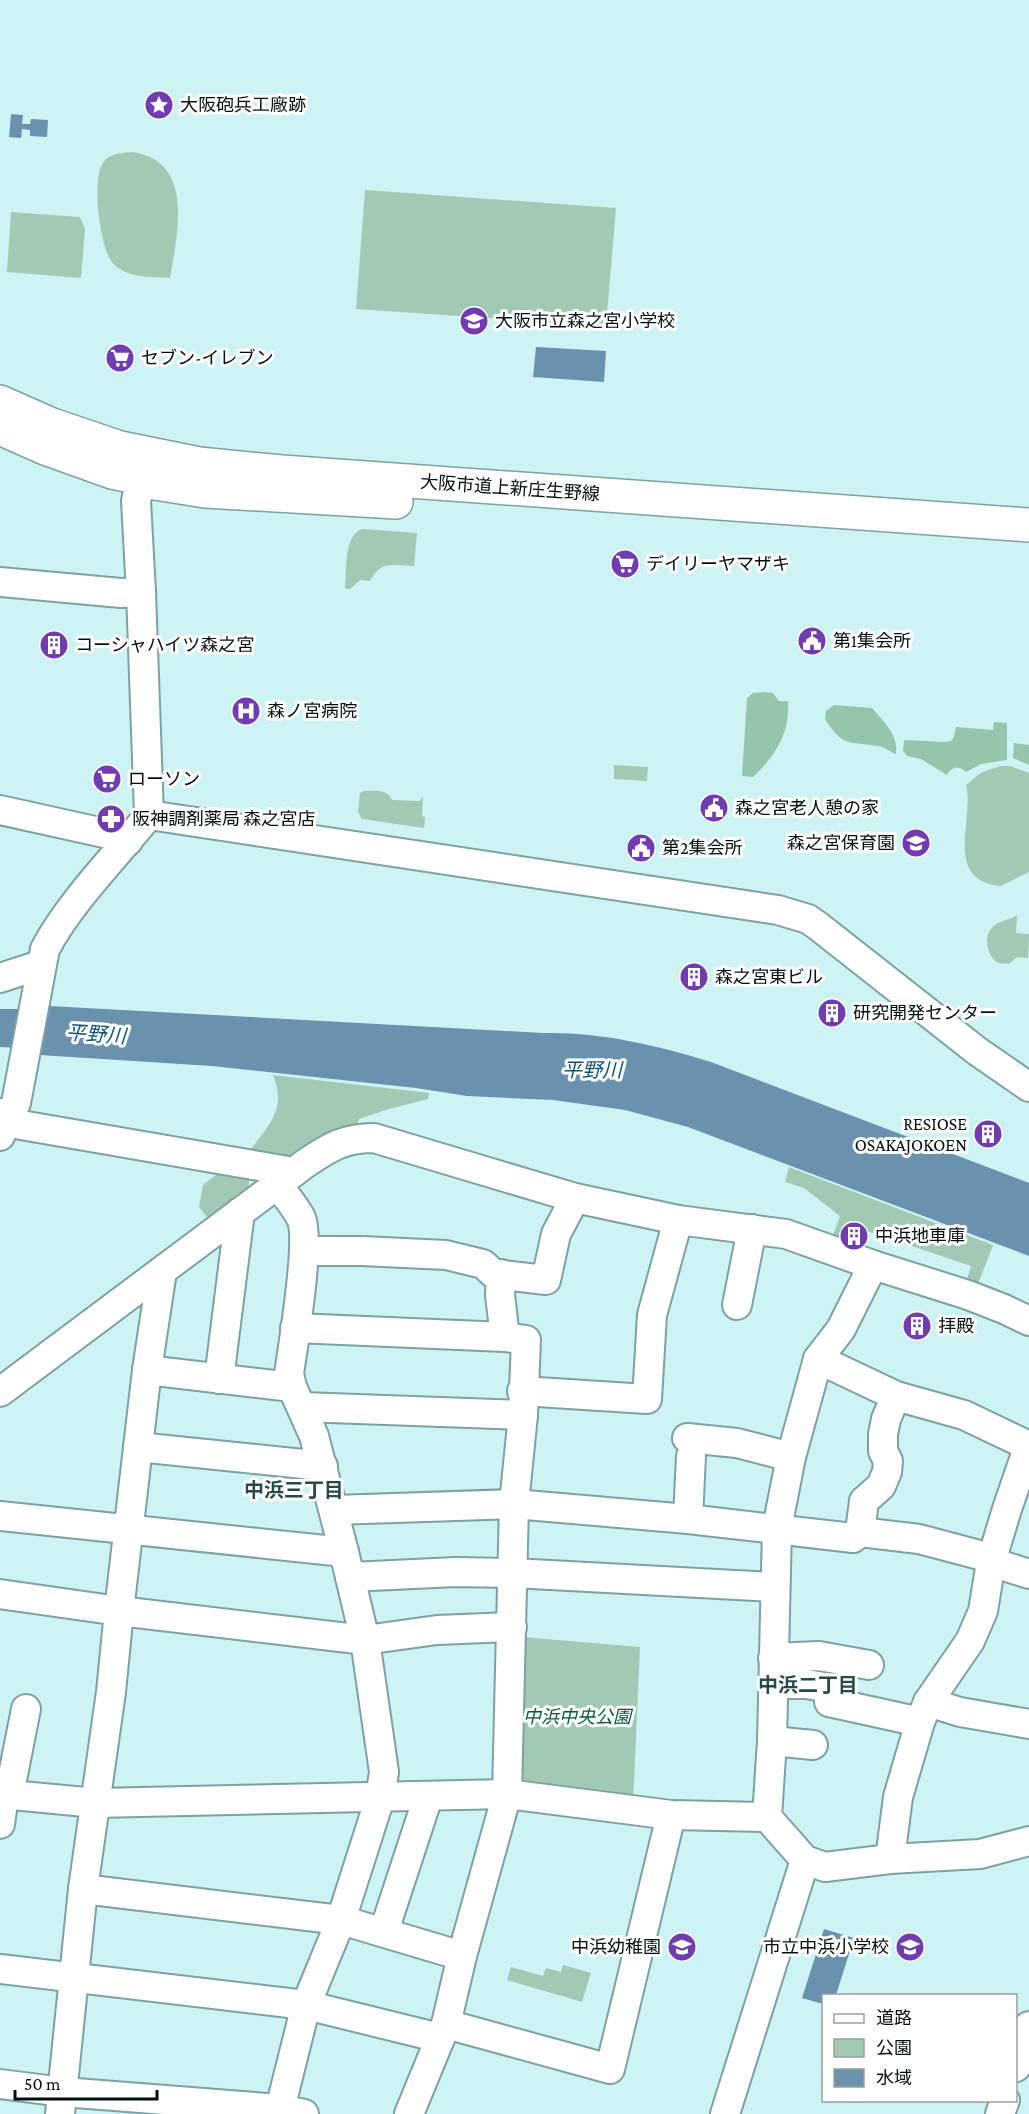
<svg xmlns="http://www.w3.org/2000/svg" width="1029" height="2114" viewBox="0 0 1029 2114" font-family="'Crimson Pro','Noto Sans JP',serif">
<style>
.green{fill:#a2c9b4}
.forest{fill:#95c5ab}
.water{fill:#6a91ae}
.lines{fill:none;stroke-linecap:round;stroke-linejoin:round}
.minor-casing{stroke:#7ea1a3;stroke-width:32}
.major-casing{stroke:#7ea1a3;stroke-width:36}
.minor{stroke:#fff;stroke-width:28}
.major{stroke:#fff;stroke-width:33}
.labels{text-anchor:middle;stroke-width:6;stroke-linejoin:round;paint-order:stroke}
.poi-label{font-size:18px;fill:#030e0f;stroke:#fff;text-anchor:start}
.street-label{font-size:18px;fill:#030e0f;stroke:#fff}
.park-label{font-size:18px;font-style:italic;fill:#00593a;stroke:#fff}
.water-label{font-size:20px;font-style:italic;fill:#0c5279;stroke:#fff}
.neighbourhood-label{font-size:20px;font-weight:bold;fill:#294a4c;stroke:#fff}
</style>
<rect width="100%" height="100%" fill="#cdf3f5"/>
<g class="green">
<path d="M131,152c65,8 46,83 39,126 -16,-1 -37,0 -50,-9 -4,-2 -8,-6 -10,-10 -10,-16 -20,-84 -5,-99 7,-7 17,-7 26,-8z"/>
<polygon points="365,190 616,208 606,326 356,309"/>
<polygon points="11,212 80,217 85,229 81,278 7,272"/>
<path d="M363,529l54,4 -3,33c-21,-1 -33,-6 -44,15l-10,-1 -10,9h-5c2,-18 -2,-55 18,-60z"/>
<polygon points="614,765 648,767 647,781 614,779"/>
<path d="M1001,766h9l19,7v99l-28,14c-59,-5 -26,-67 -35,-101l16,-13z"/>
<path d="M363,791c11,0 25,-2 29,9l27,1 4,-4 -1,19 3,1 -1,11 -62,-9 -4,-7 2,-19z"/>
<path d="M1017,915l-1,18 13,1 -1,24 -11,-1 -8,7 -11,-1c-10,-6 -15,-24 -7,-34 5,-8 19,-9 26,-14z"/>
<path d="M273,1075l156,18 -1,6 -39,10 -30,10 -2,8 -66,31 -42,-6c20,-28 38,-42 24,-77z"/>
<polygon points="789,1167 993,1245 976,1289 965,1286 971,1266 849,1225 842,1245 831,1241 840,1216 804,1188 785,1182"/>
<polygon points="220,1172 249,1179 249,1191 210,1221 199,1207 203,1185"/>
<polygon points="522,1637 640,1647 633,1804 518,1793"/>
<polygon points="563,1965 591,1973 582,2002 507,1980 511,1967 543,1976 546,1968 561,1972"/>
</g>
<g class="forest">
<path d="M766,692l7,1 6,8h9c2,32 -12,54 -35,76l-11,-1 5,-78 6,-5z"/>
<path d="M834,705l38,3c11,13 27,27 24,46 -6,-2 -11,-7 -18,-8 -29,-5 -35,2 -53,-27l1,-8z"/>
<path d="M994,722l13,1v37l-26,4 -15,8c-7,-7 -15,-5 -19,3l-26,-16 -14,-3 -4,-5 1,-11 40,2 7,-1 3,-4 2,-10 37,3z"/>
<polygon points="1014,743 1029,745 1029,765 1013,758"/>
</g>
<g class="water">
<polygon points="11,114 23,115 22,124 30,124 31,119 48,120 47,137 30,136 30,130 22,129 21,138 9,137"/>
<polygon points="536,347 606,351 604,382 533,377"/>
<path d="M49,1006l494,27c58,-1 113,12 168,29l318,121v73l-341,-129 -63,-17 -72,-10 -86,-4 -51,-8 -204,-22 -172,-11v-6l-40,-2v-38h24z"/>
<polygon points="824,1929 854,1938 836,1995 824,1996 823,2004 802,1998"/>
</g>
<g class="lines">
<g class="minor-casing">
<g id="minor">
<polyline points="0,582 121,593 141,592"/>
<polyline points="0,810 122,837 128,841"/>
<polyline points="149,815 778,910 808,919 818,926 977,1051 1029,1087"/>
<polyline points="0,978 40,965"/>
<polyline points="0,1113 21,1125 294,1172"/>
<path d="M0,1136l16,-33 29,-154c25,-47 70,-92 104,-134l-8,-223 -5,-91 10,-45"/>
<path d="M277,1184c8,11 18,22 24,34 10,22 -8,127 -12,156l3,13 22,49 30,116 21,88 19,132 -4,26 -39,122 -35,85 -26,104 24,5"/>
<polyline points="304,1251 362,1251 446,1255 483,1264 494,1274 546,1280 556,1234 575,1198"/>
<polyline points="873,1265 841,1329 818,1359 791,1457 777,1528 772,1741 767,1817 805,1860 825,1867 890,1859 980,1854 1029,1841"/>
<polyline points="501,1274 500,1295 505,1337"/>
<polyline points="737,1305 752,1229"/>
<polyline points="295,1328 505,1337 526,1340 523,1415 514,1504 507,1794 462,1956 446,2024 409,2114"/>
<polyline points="818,1359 896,1396 964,1415 1029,1446"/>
<polyline points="147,1370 292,1387"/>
<polyline points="219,1379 240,1212"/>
<polyline points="522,1391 647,1399 652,1315 678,1220"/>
<path d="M0,1392l306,-229c24,-16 38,-25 68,-25l201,60 103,22 108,14 87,31 95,30 36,14 25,12"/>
<polyline points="302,1407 523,1415"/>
<polyline points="687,1438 737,1443 791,1457"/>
<polyline points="138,1447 323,1466"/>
<polyline points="334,1510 514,1504 688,1519 853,1538 860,1532 919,1539 987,1557 991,1562 1029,1574"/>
<polyline points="0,1516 344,1552"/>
<polyline points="688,1519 691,1456"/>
<polyline points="860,1532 864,1501 881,1486 887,1472 888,1461 883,1451 883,1434 886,1419 896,1396"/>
<polyline points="350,1577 456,1572 513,1573 775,1587"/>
<polyline points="0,1594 119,1611 365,1640 437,1630 512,1627"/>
<polyline points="773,1658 819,1656 869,1665"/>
<polyline points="773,1684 806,1684 830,1688 829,1702 920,1722"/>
<polyline points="928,1702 960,1712 1029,1724"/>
<polyline points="772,1741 813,1745"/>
<polyline points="0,1794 96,1803 507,1794 671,1815 767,1817"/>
<polyline points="9,1795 26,1709"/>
<polyline points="0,1824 4,1795"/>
<polyline points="890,1859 898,1797 920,1722 928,1702 970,1641 983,1611 991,1562 1007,1509 1029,1445"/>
<polyline points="83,1889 341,1920 462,1956"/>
<polyline points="384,1931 428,1797"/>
<polyline points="0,1969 306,2005 440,2038"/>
<polyline points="446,2024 610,2069 671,1815"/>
<polyline points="1016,2067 1029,2026"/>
<polyline points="0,2084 63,2092 280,2109"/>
<polyline points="60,2114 83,1889 111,1692 119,1611 147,1370 162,1271"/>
<polyline points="725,2114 805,1860"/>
<polyline points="1000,2114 1005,2100"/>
</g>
</g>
<g class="major-casing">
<g id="major">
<polyline points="0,402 52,425 120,448 199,464 282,472 1029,525"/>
<polyline points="0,428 45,448 112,472 141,478 155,483 205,491 396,502"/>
</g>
</g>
<use href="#minor" class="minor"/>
<use href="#major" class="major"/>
</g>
<defs>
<g id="sight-disc" transform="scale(1.5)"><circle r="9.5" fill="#713bb2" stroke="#fff"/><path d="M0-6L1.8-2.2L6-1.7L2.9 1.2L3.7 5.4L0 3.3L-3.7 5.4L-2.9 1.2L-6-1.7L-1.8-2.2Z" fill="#fff"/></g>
<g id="school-disc" transform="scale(1.5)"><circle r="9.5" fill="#713bb2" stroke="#fff"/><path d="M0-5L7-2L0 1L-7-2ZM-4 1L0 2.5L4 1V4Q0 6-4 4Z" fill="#fff"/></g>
<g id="supermarket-disc" transform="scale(1.5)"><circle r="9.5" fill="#713bb2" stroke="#fff"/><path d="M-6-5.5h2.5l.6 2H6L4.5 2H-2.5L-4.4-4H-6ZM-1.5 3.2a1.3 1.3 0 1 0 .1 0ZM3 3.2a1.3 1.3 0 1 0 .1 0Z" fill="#fff"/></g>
<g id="civic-disc" transform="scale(1.5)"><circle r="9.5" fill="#713bb2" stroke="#fff"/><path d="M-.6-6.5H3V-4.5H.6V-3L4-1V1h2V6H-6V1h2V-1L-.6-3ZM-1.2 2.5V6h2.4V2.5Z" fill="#fff"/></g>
<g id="building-disc" transform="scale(1.5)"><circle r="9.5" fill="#713bb2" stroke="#fff"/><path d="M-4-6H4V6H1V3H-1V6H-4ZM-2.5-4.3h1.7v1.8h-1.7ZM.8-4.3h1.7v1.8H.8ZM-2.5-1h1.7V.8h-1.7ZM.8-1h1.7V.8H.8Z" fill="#fff"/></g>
<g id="hospital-disc" transform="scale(1.5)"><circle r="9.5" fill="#713bb2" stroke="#fff"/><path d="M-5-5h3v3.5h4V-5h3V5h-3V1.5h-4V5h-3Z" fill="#fff"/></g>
<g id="pharmacy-disc" transform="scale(1.5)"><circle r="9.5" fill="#713bb2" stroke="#fff"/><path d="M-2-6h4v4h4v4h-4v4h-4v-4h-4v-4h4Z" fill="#fff"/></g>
</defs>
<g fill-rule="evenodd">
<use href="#sight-disc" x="159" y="105"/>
<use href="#school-disc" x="474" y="321"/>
<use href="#supermarket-disc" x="120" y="358"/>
<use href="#supermarket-disc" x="625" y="564"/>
<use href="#civic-disc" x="812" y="641"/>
<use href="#building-disc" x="54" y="645"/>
<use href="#hospital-disc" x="246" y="711"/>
<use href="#supermarket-disc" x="107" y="779"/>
<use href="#civic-disc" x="714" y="808"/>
<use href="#pharmacy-disc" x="111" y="819"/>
<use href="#school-disc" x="916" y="843"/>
<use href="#civic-disc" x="641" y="848"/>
<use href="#building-disc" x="694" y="977"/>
<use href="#building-disc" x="832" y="1013"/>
<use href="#building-disc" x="988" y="1134"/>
<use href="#building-disc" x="854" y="1236"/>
<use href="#building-disc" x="917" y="1326"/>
<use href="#school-disc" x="682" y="1947"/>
<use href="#school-disc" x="910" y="1947"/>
</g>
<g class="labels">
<g class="poi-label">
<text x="180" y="111">大阪砲兵工廠跡</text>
<text x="495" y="327">大阪市立森之宮小学校</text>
<text x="141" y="364">セブン-イレブン</text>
<text x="646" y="570">デイリーヤマザキ</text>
<text x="833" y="647">第1集会所</text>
<text x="75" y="651">コーシャハイツ森之宮</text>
<text x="267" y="717">森ノ宮病院</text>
<text x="128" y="785">ローソン</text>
<text x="735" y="814">森之宮老人憩の家</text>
<text x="132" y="825">阪神調剤薬局 森之宮店</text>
<text x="895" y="849" text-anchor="end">森之宮保育園</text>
<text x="662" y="854">第2集会所</text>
<text x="715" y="983">森之宮東ビル</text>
<text x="853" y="1019">研究開発センター</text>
<text x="967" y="1130" text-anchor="end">RESIOSE<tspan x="967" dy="21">OSAKAJOKOEN</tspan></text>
<text x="875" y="1242">中浜地車庫</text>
<text x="938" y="1332">拝殿</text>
<text x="661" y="1953" text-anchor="end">中浜幼稚園</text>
<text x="889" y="1953" text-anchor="end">市立中浜小学校</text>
</g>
<g class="street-label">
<text transform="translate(510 488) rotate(4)" y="6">大阪市道上新庄生野線</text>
</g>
<g class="park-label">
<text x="577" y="1723">中浜中央公園</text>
</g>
<g class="water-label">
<text transform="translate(96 1034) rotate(4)" y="7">平野川</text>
<text x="592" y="1077">平野川</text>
</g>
<g class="neighbourhood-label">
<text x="294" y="1497">中浜三丁目</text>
<text x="808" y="1692">中浜二丁目</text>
</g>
</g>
<rect x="822" y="1994" width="195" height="108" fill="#ffffff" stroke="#9a9f9f" stroke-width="1.5"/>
<rect x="834" y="2014" width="30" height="9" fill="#ffffff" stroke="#9a9f9f" stroke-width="1.5"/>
<text x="876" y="2024" font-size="18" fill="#030e0f">道路</text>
<rect x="834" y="2039" width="30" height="18" fill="#a2c9b4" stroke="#9a9f9f" stroke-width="1.5"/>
<text x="876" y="2054" font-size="18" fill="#030e0f">公園</text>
<rect x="834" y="2069" width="30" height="18" fill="#6a91ae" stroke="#9a9f9f" stroke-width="1.5"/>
<text x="876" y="2084" font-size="18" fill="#030e0f">水域</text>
<path d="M15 2090v9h142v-9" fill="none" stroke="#030e0f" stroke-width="3"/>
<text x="24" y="2090" font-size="18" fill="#030e0f" stroke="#ffffff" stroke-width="4.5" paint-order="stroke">50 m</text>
</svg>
